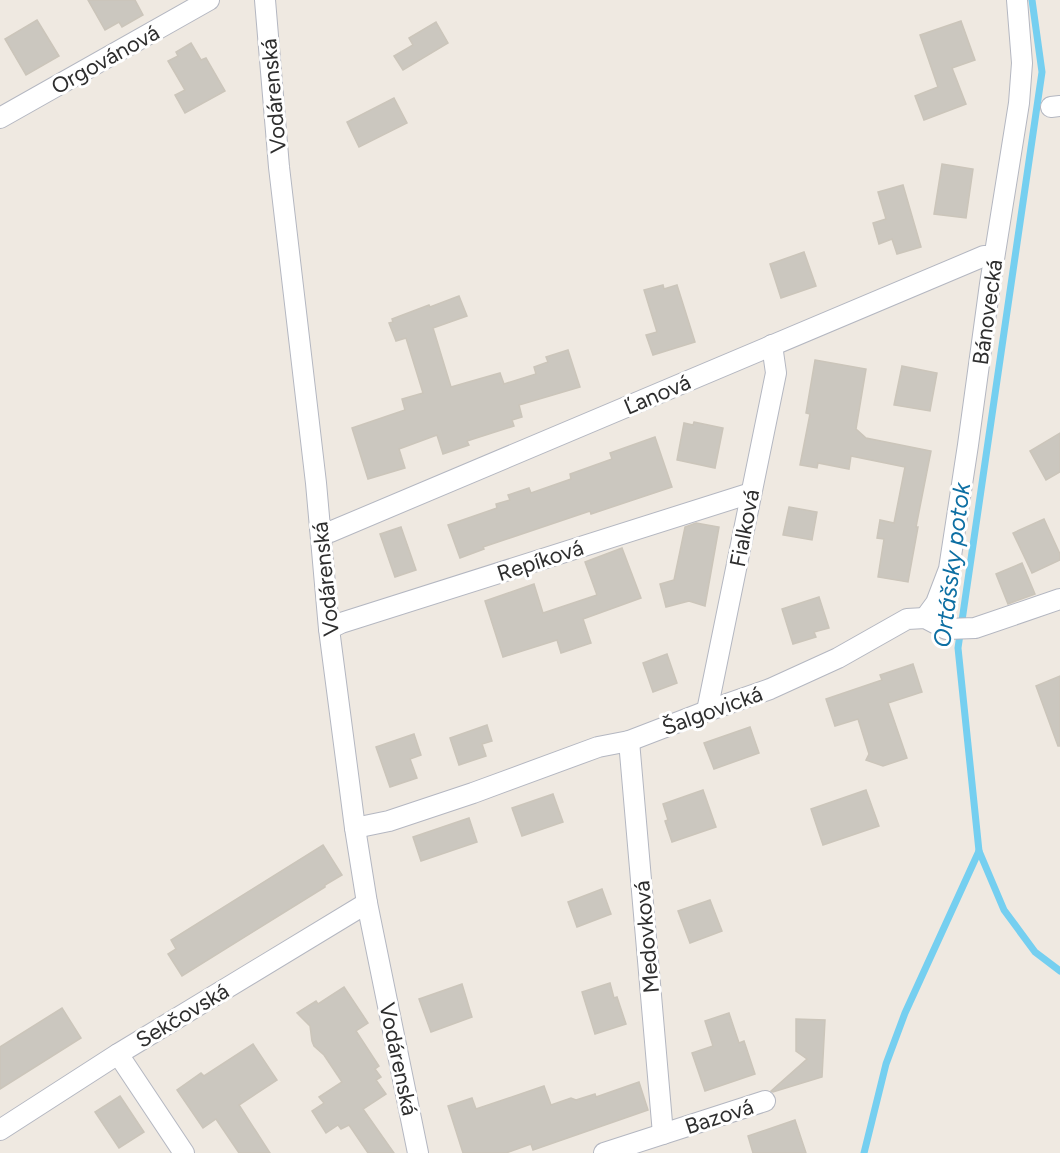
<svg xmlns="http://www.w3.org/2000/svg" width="1060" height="1153" viewBox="0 0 1060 1153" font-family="Figtree,sans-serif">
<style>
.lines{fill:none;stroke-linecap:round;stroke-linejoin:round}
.stream{stroke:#75cff0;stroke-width:7}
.building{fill:#cbc7bf;stroke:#cbc5ba;stroke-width:1.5}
.street-casing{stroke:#b4b7c1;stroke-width:22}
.street{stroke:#fff;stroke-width:20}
.labels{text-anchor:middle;stroke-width:6;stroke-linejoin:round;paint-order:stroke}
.street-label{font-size:22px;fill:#2e2e2e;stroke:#fff}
.water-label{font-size:24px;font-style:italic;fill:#0d6fa3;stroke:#fff}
</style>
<rect width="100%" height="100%" fill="#efe9e1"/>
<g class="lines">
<g class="stream">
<polyline points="979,851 1004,910 1035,952 1060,971"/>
<polyline points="864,1153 886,1064 905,1013 979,851 958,648 1042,72 1032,0"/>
</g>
</g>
<g class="building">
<polygon points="88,0 135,0 143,15 122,27 119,22 105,30"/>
<polygon points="37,20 59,56 26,75 5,39"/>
<polygon points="961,21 975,60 952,68 966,104 924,120 915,96 938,87 920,35"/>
<polygon points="436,22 448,43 403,70 394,56 413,45 409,38"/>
<polygon points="191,43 201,60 206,58 225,91 185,113 175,95 185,90 168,61 178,56 176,52"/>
<polygon points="394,98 407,123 359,147 347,122"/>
<polygon points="942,164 973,169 966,218 934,214"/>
<polygon points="903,185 921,247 897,254 892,239 879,244 873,223 886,219 878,192"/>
<polygon points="804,252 816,286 781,298 770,264"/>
<polygon points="663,285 664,289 677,285 695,342 653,355 646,335 657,332 644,290"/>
<polygon points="459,296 467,316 433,328 451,387 500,373 504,384 536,374 534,367 548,362 546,357 568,350 580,387 519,405 522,417 512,420 514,426 467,441 469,445 443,454 437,435 399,449 405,468 368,479 352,428 405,410 402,399 423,393 406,338 396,341 389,323 393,322 392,319 429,305 430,307"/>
<polygon points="815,360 866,369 856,429 866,438 931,451 916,527 918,527 908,582 878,577 884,539 877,538 880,520 894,523 905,467 851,456 849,469 818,463 817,468 800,465 810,414 806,413"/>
<polygon points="902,366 937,373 930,411 894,405"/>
<polygon points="694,422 723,428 715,468 677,460 684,423 693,425"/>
<polygon points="1060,433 1060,472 1046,480 1030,451"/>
<polygon points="655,437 672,487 591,514 590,511 483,547 484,549 460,558 448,525 497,508 496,504 510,500 508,495 529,488 531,493 571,479 570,474 612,459 610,453"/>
<polygon points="789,507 817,512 812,540 783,535"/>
<polygon points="1044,519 1060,554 1060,560 1032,573 1013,533"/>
<polygon points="696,523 719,527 705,606 689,601 666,607 660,584 674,580 685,527"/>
<polygon points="401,527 416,570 395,577 380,534"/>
<polygon points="622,548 641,598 583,619 591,643 561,653 557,640 503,657 485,601 534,584 543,613 597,595 585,562"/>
<polygon points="1022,563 1035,594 1008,604 996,574"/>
<polygon points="819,597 829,628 814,632 816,637 793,644 782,609"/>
<polygon points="667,654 677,683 653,692 643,663"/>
<polygon points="913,664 922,692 888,703 907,758 883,766 866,760 869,754 858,719 835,726 826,699 882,680 880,675"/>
<polygon points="1060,676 1060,746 1058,746 1036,686"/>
<polygon points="487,725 492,741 482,744 486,756 459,765 450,738"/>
<polygon points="750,727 759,753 714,769 704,743"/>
<polygon points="414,734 421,755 410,759 417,778 390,787 376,747"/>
<polygon points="703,790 716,827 672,842 665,821 668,820 663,804"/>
<polygon points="866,790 879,826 823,845 811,809"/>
<polygon points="553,794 563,822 522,836 512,808"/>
<polygon points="469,818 477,842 421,861 413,837"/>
<polygon points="323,845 342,875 325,885 325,887 182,976 168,954 176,949 171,940"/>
<polygon points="602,889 611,914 577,927 568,902"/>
<polygon points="710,900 722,931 690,943 678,911"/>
<polygon points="610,983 614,998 617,997 626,1024 595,1034 582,992"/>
<polygon points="462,984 472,1017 431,1032 419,999"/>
<polygon points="344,987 368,1023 356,1031 379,1066 375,1069 381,1077 376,1080 386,1094 363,1109 394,1153 368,1153 349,1125 341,1129 338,1125 326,1133 312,1111 324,1103 319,1097 342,1082 324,1055 314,1046 312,1041 310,1026 297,1013 316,1001 318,1004"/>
<polygon points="62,1008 81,1038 0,1089 0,1047"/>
<polygon points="729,1013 739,1043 744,1041 755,1074 705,1091 692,1053 713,1046 705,1021"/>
<polygon points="796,1019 825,1020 822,1077 773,1092 771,1091 807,1059 796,1051"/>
<polygon points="253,1044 277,1080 239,1105 270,1153 239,1153 216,1119 203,1128 177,1090 201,1073 204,1076"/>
<polygon points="639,1082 648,1110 533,1150 531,1144 506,1153 463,1153 448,1106 472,1098 476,1109 544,1086 551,1105 571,1098 576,1100 595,1094 596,1097"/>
<polygon points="120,1096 144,1132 119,1148 95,1112"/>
<polygon points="795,1120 806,1153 753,1153 748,1136"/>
</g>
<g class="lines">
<g class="street-casing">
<g id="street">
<polyline points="265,0 279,167 316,483 329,629 355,828 367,903 418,1153"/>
<polyline points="1051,107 1060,106"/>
<polyline points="0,118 209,0"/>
<polyline points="320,528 330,532 984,256 994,256"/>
<polyline points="925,618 936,603 949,569 968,445 990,284 1019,103 1022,63 1017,0"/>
<polyline points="329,629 341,623 751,493"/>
<polyline points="707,711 776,373 772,345"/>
<polyline points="629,741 663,1134"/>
<polyline points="355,828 389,821 473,793 598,747 629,741 707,711 770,689 838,658 907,619 925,618 946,629 975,628 1060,599"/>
<polyline points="118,1054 184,1153"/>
<polyline points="0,1130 118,1054 367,903"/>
<polyline points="604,1153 765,1101"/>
</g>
</g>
<use href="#street" class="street"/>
</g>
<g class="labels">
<g class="street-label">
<text transform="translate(105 59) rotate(-29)" y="8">Orgovánová</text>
<text transform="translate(273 96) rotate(-95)" y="8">Vodárenská</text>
<text transform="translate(987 312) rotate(-82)" y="8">Bánovecká</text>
<text transform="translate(657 394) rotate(-23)" y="8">Ľanová</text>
<text transform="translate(744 528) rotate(-79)" y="8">Fialková</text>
<text transform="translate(540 560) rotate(-18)" y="8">Repíková</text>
<text transform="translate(325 579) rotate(-96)" y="8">Vodárenská</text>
<text transform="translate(712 710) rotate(-20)" y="8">Šalgovická</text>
<text transform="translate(646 937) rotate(-95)" y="8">Medovková</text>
<text transform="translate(182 1015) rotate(-31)" y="8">Sekčovská</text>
<text transform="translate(399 1059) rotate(78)" y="8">Vodárenská</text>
<text transform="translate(719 1116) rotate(-18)" y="8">Bazová</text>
</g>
<g class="water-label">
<text transform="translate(952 565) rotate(-83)" y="8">Ortášsky potok</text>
</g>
</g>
</svg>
